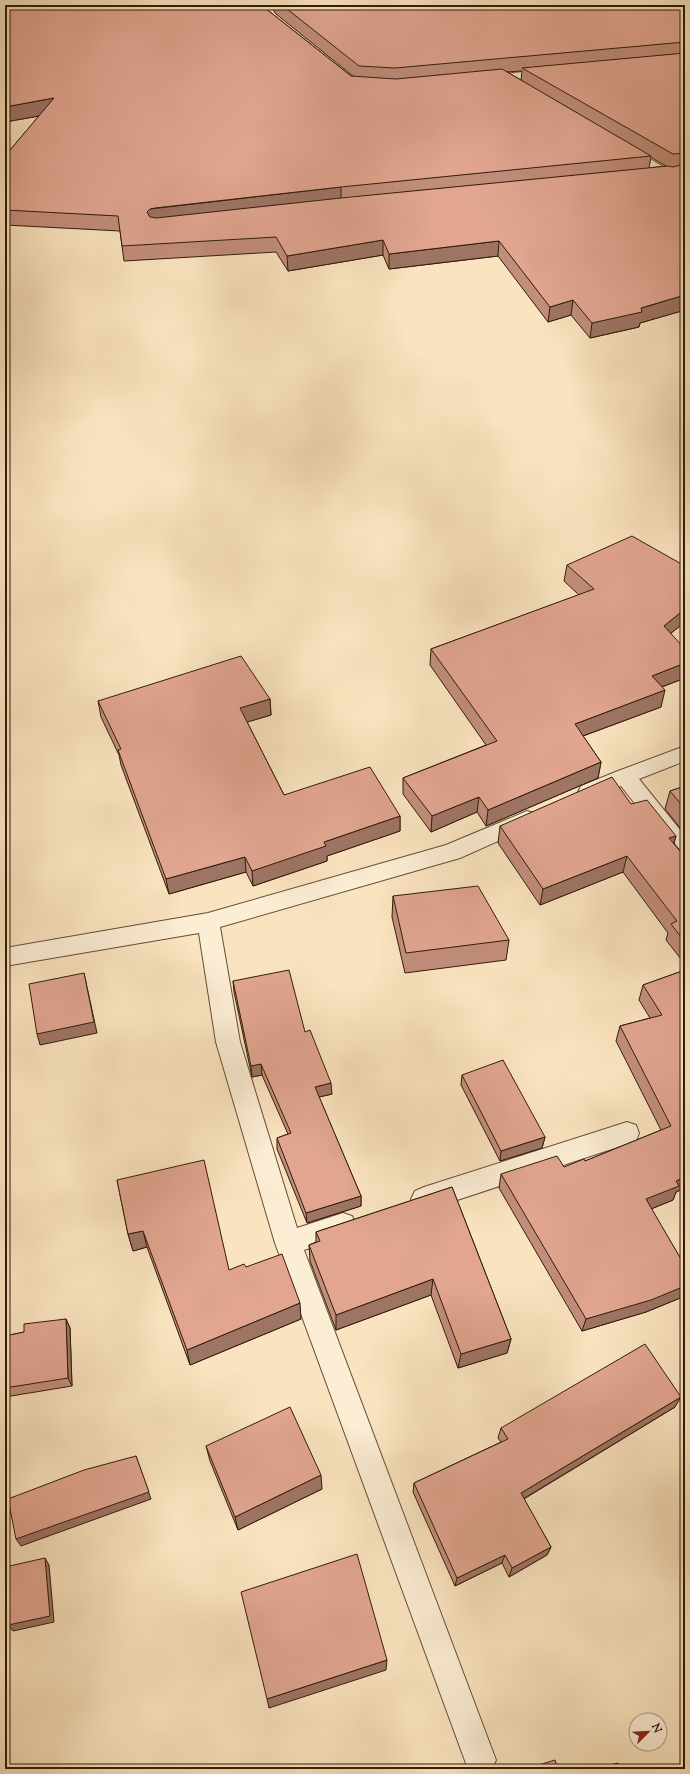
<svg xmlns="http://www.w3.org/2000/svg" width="690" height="1774" viewBox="0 0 690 1774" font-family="'Sorts Mill Goudy',serif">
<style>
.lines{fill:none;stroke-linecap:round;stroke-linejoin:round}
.minor-casing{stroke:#644d36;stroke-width:2}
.minor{fill:#fcedd5;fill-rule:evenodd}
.wall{fill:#c28e7c;stroke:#321b09;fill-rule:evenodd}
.shaded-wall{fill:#9e7465;stroke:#321b09}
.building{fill:#e1a590;stroke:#321b09}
</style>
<rect width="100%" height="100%" fill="#fae4bf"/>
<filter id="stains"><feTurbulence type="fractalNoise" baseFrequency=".005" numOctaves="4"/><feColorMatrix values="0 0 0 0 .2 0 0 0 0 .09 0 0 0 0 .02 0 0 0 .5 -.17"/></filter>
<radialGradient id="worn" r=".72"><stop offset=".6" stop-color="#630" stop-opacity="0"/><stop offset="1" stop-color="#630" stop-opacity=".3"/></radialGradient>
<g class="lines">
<g class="minor-casing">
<g id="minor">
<polygon points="551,69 555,70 557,73 555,76 503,82 499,81 497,78 499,75 503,74"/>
<polygon points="624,145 629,146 685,180 685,190 680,189 619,152 617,149 619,146"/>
<polygon points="685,746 685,761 639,779 685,836 685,859 677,857 621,786 588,800 581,798 578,792 581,786 618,771"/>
<polygon points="527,811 534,813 538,819 534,825 460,858 220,927 240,1042 297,1228 343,1213 352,1216 356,1225 352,1234 304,1250 496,1760 492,1769 468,1769 275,1243 216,1042 199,933 5,966 5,948 208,913 446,845"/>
<polygon points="627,1122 636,1125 639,1133 636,1141 627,1144 424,1211 415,1207 411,1199 415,1191 424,1187"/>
</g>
</g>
<use href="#minor" class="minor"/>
</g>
<g class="wall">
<path d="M5,5l260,3 86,68h2l-77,-62 -6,-9h415v305l-45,13 -1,4 -49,11 -19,-23 -23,7 -50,-66 -109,13 -6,-14 -95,16 -12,-19 -152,9 -4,-30 -115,-6v-69l34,-40 -34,6zM522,71l-1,9 -14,-8zM651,157l6,4 9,5 -17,2z"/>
<polygon points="567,565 685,622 671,633 685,678 662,687 661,707 583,736 601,762 598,778 486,826 477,812 431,832 403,794 403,778 486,745 430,665 431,649 579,595 564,581"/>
<polygon points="270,699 271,715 247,722 284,795 400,816 400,831 327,856 327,861 253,886 246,872 169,894 121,765 119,755 101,717 98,701"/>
<polygon points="685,786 685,834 665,809 670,791"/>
<polygon points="631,804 676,836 674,843 685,857 685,964 666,940 668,933 623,872 540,905 498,843 500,826"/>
<polygon points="393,896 509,940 506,960 405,973 392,917"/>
<polygon points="685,970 685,1188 676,1192 673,1200 651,1209 685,1266 685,1296 646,1312 582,1331 499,1188 501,1174 564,1167 585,1161 661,1130 616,1041 620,1026 650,1018 639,1000 643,985"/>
<polygon points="233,981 305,1032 332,1094 319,1097 361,1196 361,1206 307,1223 277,1149 277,1138 288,1134 262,1075 252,1077 234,992"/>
<polygon points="462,1075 545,1137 542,1148 500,1161 461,1085"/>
<polygon points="117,1180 229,1270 301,1319 190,1365 147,1247 133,1251 128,1234"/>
<polygon points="452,1187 511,1339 507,1353 458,1368 431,1295 336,1330 310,1261 309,1245 316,1242 316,1232"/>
<polygon points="66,1319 70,1328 72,1386 5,1397 6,1415 5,1415 5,1336 24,1332"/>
<polygon points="675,1407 524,1499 551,1547 547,1555 509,1577 502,1563 455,1586 413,1492 414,1483 501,1442 498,1438 501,1428"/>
<polygon points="206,1446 322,1489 238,1530 210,1461"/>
</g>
<g class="shaded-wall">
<polygon points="54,98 56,113 5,122 5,107"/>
<polygon points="341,187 341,202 149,227 147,212 150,209"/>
<polygon points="383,240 383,255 288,271 287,256"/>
<polygon points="499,241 498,256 389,269 389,254"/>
<polygon points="685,295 685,310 640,323 639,327 590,338 592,323"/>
<polygon points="573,300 571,315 548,322 550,307"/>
<polygon points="685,609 685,622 660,642 664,626"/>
<polygon points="685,663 685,678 648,692 652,676"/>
<polygon points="665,690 661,707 572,740 575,724"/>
<polygon points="270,699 271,715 241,724 240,708"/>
<polygon points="601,762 598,778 486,826 488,810"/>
<polygon points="479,797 477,812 431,832 432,816"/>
<polygon points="400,816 400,831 327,856 327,861 253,886 252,871 324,842"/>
<polygon points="676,836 671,852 669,838"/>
<polygon points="627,856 623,872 540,905 543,889"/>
<polygon points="245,857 246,872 169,894 166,879"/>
<polygon points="84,973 97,1033 40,1045 37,1034"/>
<polygon points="261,1064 262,1075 252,1077 251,1066"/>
<polygon points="331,1083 332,1094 315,1098 315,1087"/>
<polygon points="545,1137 542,1148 500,1161 501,1151"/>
<polygon points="685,1177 685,1188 676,1192 673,1200 641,1213 646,1199 676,1181"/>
<polygon points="361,1196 361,1206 307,1223 306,1213"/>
<polygon points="143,1231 147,1247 133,1251 128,1234"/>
<polygon points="433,1279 431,1295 336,1330 336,1315"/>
<polygon points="685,1286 685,1296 646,1312 582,1331 586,1319"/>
<polygon points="300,1303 301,1319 190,1365 187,1350"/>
<polygon points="66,1319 70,1328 72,1386 68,1378"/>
<polygon points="511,1339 507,1353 458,1368 461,1354"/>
<polygon points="5,1396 5,1397 6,1415 5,1413"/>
<polygon points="681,1397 675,1407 518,1502 521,1493"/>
<polygon points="136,1456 151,1499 21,1546 16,1539"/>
<polygon points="321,1475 322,1489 238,1530 235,1517"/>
<polygon points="551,1547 547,1555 509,1577 512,1568"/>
<polygon points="505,1555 502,1563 455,1586 457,1578"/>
<polygon points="45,1558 49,1565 54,1622 13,1631 8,1625"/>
<polygon points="387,1660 386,1670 269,1708 267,1699"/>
</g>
<g class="building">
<polygon points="5,5 263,5 265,8 351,76 396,79 502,69 651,156 341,187 155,208 150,209 147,212 150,217 156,218 341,198 668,166 673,167 685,164 685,275 683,275 685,277 685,295 641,308 642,312 592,323 573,300 550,307 499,241 389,254 383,240 287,256 276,237 122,246 118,216 5,210 5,156 54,98 5,107"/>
<polygon points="282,5 685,5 685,42 395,68 359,66"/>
<polygon points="685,53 685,153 673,154 522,68"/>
<polygon points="632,536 685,566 685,609 664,626 685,649 685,663 652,676 665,690 575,724 601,762 488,810 479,797 432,816 403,778 497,741 431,649 594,589 567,565"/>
<polygon points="241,656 270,699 240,708 284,795 370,767 400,816 324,842 326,846 252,871 245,857 166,879 118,750 121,749 98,701"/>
<polygon points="612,777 631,804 647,800 676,836 669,838 685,857 685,942 671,924 677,921 627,856 543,889 500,826"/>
<polygon points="685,786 685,809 670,791"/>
<polygon points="478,886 509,940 406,953 393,896"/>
<polygon points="289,970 305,1032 310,1030 331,1083 315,1087 361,1196 306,1213 277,1138 291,1133 261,1064 251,1066 233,981"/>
<polygon points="685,970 685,1177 676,1181 679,1186 646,1199 685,1266 685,1286 651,1300 586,1319 501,1174 557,1156 564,1167 584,1159 585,1161 671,1126 620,1026 662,1015 643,985"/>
<polygon points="84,973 94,1022 37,1034 29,984"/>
<polygon points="503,1060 545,1137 501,1151 462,1075"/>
<polygon points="204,1160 229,1270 244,1264 246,1267 282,1254 300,1303 187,1350 143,1231 128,1234 117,1180"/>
<polygon points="452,1187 511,1339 461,1354 433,1279 336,1315 309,1245 320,1241 316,1232"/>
<polygon points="66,1319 68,1378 5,1388 5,1336 24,1332 24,1324"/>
<polygon points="645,1344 681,1397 521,1493 551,1547 512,1568 505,1555 457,1578 414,1483 508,1439 501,1428"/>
<polygon points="290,1407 321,1475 235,1517 206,1446"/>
<polygon points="136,1456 149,1492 16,1539 8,1499 84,1470"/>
<polygon points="357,1554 387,1660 267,1699 241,1592"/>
<polygon points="45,1558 50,1616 8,1625 5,1567"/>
<polygon points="555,1760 558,1769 526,1769"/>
<polygon points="618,1763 620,1769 596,1769"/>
</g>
<rect width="690" height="1774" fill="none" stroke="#fae4bf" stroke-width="20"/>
<rect x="6" y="6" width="678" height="1762" fill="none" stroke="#321b09" stroke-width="2"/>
<rect x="10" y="10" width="670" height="1754" fill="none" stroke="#321b09"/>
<g transform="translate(648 1732) rotate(66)"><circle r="19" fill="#fcedd5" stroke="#ab9983"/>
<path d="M0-3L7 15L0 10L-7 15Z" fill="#8f2418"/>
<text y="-6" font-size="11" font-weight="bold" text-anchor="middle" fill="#321b09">N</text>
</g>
<rect width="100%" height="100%" filter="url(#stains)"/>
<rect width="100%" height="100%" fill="url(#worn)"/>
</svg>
